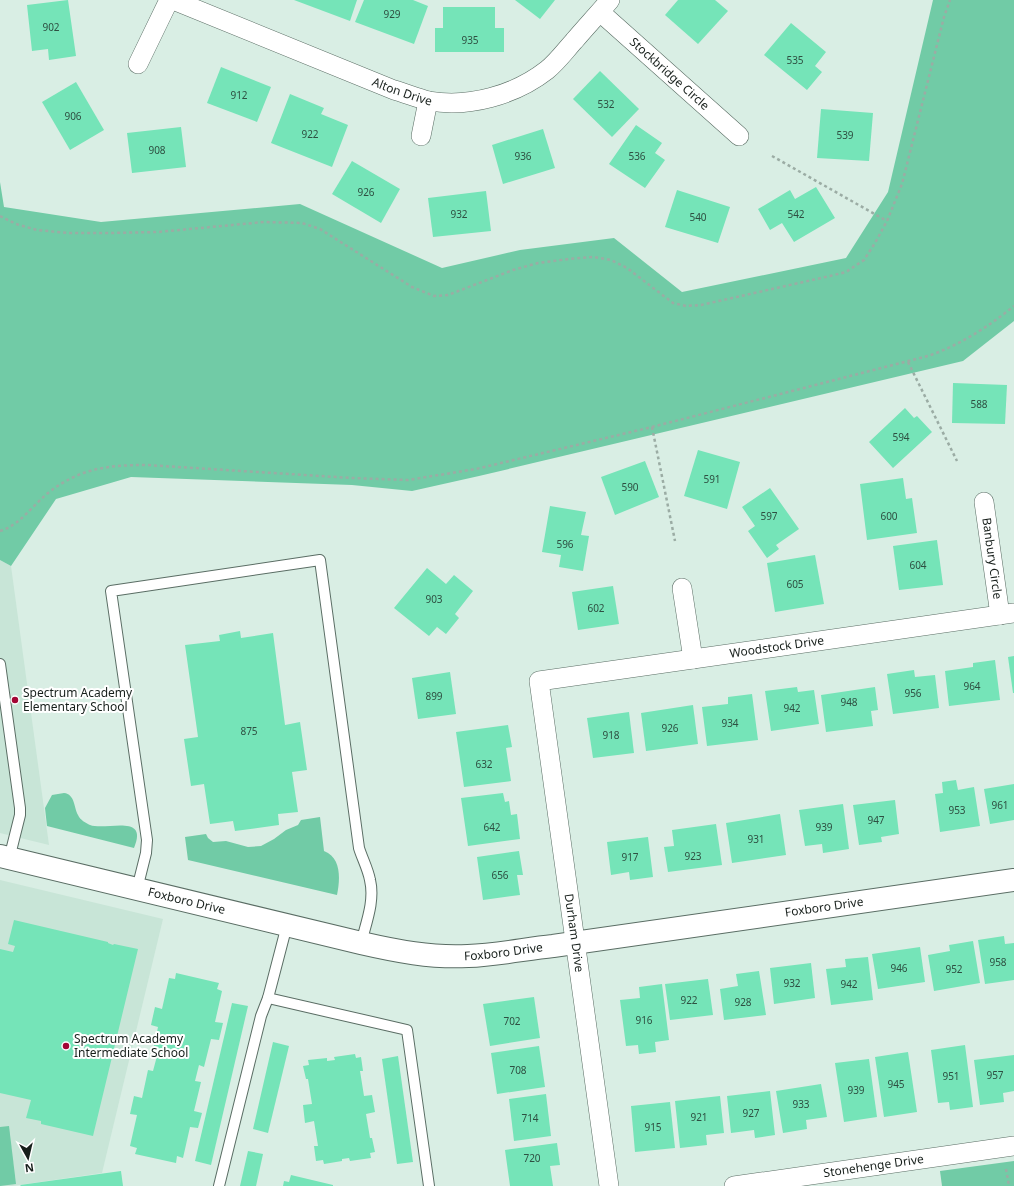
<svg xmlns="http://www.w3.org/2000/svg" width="1014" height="1186" viewBox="0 0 1014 1186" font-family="'Noto Sans',sans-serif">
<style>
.built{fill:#c8e5d7}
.green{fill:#71cba6}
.building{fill:#75e4b8}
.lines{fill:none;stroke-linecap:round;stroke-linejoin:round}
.service-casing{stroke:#5a6d64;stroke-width:12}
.minor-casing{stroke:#5a6d64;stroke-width:20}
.tertiary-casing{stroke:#5a6d64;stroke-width:24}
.path{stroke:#9baca4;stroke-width:2.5;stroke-dasharray:3 3;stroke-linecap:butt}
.service{stroke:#fff;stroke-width:10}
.minor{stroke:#fff;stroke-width:19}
.tertiary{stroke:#fff;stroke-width:22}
.poi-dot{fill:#a30534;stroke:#fff;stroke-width:1.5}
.labels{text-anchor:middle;stroke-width:4;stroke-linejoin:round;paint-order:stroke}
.number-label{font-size:10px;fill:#2e5042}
.street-label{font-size:12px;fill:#171f1b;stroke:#fff}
.poi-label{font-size:12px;fill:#171f1b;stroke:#fff;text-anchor:start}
</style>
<rect width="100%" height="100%" fill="#d9eee4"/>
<g class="built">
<polygon points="0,560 11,566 49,845 0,833"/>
<polygon points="0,880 163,919 102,1173 12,1186 0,1186"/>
</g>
<g class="green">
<polygon points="933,0 1014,0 1014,321 963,361 479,476 412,491 352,485 131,477 56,499 11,566 0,560 0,182 4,207 101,222 300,204 442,268 520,250 614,238 682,292 846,258 888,192"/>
<path d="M64,793c11,1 10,15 14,22 2,5 8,8 12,10 16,6 59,-12 44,23l-87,-22 -2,-18 7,-13z"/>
<path d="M320,817l4,34c18,7 16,29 13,44l-149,-35 -3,-23 21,-3 2,4 5,4 13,-1 22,6 13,-1 13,-7 12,-9 12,-5 3,-5z"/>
<polygon points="9,1126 16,1184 0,1186 0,1127"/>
<polygon points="1014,1161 1014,1186 942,1186 940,1171"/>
</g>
<g class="building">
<polygon points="68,0 76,56 49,60 48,49 32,51 27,5"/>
<polygon points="294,0 357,0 350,21"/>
<polygon points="364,0 413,0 428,6 414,44 355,22"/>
<polygon points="515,0 555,0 540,19"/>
<polygon points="678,0 715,0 728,11 698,44 665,15"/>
<polygon points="443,7 495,7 495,28 504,28 504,52 435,52 435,28 443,28"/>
<polygon points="791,23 826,52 815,66 822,72 807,90 764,55"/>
<polygon points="221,67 271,87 257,122 207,103"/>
<polygon points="600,71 639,109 612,137 573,99"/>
<polygon points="76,82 104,130 70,150 42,102"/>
<polygon points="290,94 324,108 321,114 348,125 332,167 271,143"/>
<polygon points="821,109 873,113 869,161 817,158"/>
<polygon points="636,125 662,143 655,153 665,160 645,188 609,164"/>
<polygon points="181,127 186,167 132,173 127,133"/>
<polygon points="543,129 555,168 503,184 492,145"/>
<polygon points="352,161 400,189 381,223 332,194"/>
<polygon points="816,187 835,218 794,242 782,223 770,230 758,209 790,190 795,199"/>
<polygon points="677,190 730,207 718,243 665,227"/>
<polygon points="486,191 491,231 433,237 428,198"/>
<polygon points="953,383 1007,385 1005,424 952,423"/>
<polygon points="905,408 914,418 917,416 932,432 893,468 869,442"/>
<polygon points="698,450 740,462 727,509 684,496"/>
<polygon points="645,461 659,497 615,515 601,477"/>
<polygon points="903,478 906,499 912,498 917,533 867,540 860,484"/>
<polygon points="770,488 799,529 776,545 779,549 767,558 748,531 755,526 742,507"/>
<polygon points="550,506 586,512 581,535 589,536 583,571 559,567 561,555 542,552"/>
<polygon points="937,540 943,585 899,590 893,546"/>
<polygon points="815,555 824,604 775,612 767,563"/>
<polygon points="427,568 446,584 454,575 473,591 455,614 459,618 446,634 437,627 429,636 394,608"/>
<polygon points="613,586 619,624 578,630 572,592"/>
<polygon points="240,631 241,638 273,633 285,725 300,722 307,770 292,772 298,812 278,814 279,825 235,831 233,821 210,824 204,784 191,786 184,739 198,737 185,645 220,641 219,635"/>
<polygon points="1014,656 1014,693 1013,693 1008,657"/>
<polygon points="995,660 1000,700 949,706 945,671 973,667 973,663"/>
<polygon points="914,670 915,677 935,675 939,708 893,714 887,674"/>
<polygon points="450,672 456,714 418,719 412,678"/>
<polygon points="797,687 798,692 814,690 819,724 771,731 765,691"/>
<polygon points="875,687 878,710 871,711 873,726 826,732 821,695"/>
<polygon points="752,694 758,740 707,746 702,707 728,704 728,697"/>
<polygon points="693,705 698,744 646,751 641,713"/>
<polygon points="629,712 634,753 593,758 587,718"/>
<polygon points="508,725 512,747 506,748 511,781 464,787 456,732"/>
<polygon points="956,780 958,790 974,787 980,826 940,832 935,794 943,793 942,782"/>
<polygon points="1014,784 1014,820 990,824 984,789"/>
<polygon points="503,793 505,802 509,801 511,815 517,814 520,839 468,846 461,798"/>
<polygon points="895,800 899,834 881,837 882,842 859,845 853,805"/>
<polygon points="843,804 849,849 823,853 822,844 805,846 799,810"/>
<polygon points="780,814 786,855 732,863 726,823"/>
<polygon points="716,824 722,865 668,872 664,847 674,846 672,830"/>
<polygon points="648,837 653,877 630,880 629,872 611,875 607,842"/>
<polygon points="519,851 523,875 517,875 520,895 483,900 477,857"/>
<polygon points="14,920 108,942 108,943 113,945 114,944 138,949 93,1136 41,1124 41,1121 26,1118 31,1100 0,1093 0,949 13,952 15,946 8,944"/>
<polygon points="1004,936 1005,944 1014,943 1014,980 985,984 978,940"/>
<polygon points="973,941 980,983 934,991 928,955 950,951 949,945"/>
<polygon points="920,947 925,982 878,989 872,954"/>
<polygon points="868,957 873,1000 831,1005 826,969 846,967 845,959"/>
<polygon points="811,963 815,998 774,1004 770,968"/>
<polygon points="759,971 766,1015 724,1020 720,989 738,986 736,974"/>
<polygon points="176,973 219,983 217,989 222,991 215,1022 223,1023 219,1040 211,1039 204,1067 199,1065 195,1081 201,1082 194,1111 202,1113 198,1128 190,1127 183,1158 177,1156 176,1163 135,1154 137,1148 130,1146 137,1115 130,1114 134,1096 142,1098 148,1070 153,1071 157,1056 152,1055 158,1027 151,1025 155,1007 162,1009 169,978 175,979"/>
<polygon points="708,979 713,1015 670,1020 665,984"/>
<polygon points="662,984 669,1040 655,1042 656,1052 639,1054 638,1045 626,1046 620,1000 640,998 639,987"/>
<polygon points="534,997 540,1038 490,1046 483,1004"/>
<polygon points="232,1003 248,1006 211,1165 195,1161"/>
<polygon points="273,1042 289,1046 268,1133 253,1129"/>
<polygon points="965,1045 973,1107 950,1110 949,1102 938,1103 931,1050"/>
<polygon points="539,1046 545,1087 497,1094 491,1053"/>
<polygon points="908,1052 917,1112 884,1117 875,1057"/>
<polygon points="355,1054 356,1058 361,1057 363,1071 360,1071 364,1096 372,1095 375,1112 366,1114 370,1138 372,1138 375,1152 370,1153 371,1158 350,1161 349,1158 342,1159 342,1161 324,1164 323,1160 316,1161 314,1146 318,1146 314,1121 305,1123 303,1105 312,1104 308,1079 306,1079 303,1066 309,1065 308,1060 327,1058 327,1061 335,1060 334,1057"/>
<polygon points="1014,1055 1014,1091 1003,1093 1004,1102 980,1105 974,1060"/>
<polygon points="398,1056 413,1162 397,1164 382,1059"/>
<polygon points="869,1059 877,1117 844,1122 835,1063"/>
<polygon points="821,1084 827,1117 806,1120 807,1129 783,1133 776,1091"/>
<polygon points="770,1091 775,1135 755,1138 754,1130 731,1133 727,1096"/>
<polygon points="546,1094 551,1136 514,1141 509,1099"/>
<polygon points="720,1096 724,1133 706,1135 707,1145 680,1148 675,1101"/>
<polygon points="670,1102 675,1148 635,1152 631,1106"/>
<polygon points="557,1143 560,1165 550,1166 553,1186 510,1186 505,1150"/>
<polygon points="248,1151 263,1154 256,1186 240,1186"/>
<polygon points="121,1171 123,1186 21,1186 20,1185"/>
<polygon points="291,1175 333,1185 333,1186 283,1186 284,1181 289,1182"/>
</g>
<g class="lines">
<g class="service-casing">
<g id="service">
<polyline points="0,664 20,808 20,815 9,859"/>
<path d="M137,889l9,-36 1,-13 -36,-249 209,-31 39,288c3,10 9,21 11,32 5,21 -4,43 -9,63"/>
<polyline points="268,998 407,1030 429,1186"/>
<polyline points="219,1186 261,1016 268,998 287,925"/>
</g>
</g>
<g class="minor-casing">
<g id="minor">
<path id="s1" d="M173,0l221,90c11,3 23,8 35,11 40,7 86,-6 118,-31 10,-8 18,-19 27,-29 12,-14 24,-27 36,-41"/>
<path id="s2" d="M600,12l139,124"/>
<polyline points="138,64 169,0"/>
<polyline points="421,136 428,101"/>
<path id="s3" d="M984,502l16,113"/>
<polyline points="682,588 693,659"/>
<path id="s4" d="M609,1186l-70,-505 475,-68"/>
<path id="s5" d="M734,1186l280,-40"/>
</g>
</g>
<g class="tertiary-casing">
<g id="tertiary">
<path id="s6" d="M0,856l361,87c35,8 70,15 107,13 28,-1 57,-7 85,-10l461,-66"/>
</g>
</g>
<g class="path">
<polyline points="772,156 887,221"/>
<polyline points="0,216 16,224 37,230 68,233 109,233 158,232 264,222 302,223 320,229 412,287 434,296 448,295 513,270 538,263 569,259 593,257 611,260 627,268 673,303 686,306 701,305 830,276 846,272 864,260 875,243 887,221 902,184 944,17 950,0"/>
<polyline points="908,362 957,461"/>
<polyline points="652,427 675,541"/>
<path d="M0,531c20,-6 32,-25 48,-38 32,-25 60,-28 99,-28l205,13 56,2 68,-11 176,-42 276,-71c32,-11 60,-29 86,-50"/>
<polyline points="1006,1169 1009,1186"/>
</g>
<use href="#service" class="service"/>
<use href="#minor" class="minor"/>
<use href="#tertiary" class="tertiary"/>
</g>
<g class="poi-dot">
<circle cx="15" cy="700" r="4"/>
<circle cx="66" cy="1046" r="4"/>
</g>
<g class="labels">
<g class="number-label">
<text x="392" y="18">929</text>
<text x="51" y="31">902</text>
<text x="470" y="44">935</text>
<text x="795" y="64">535</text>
<text x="239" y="99">912</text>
<text x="606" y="108">532</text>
<text x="73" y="120">906</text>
<text x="310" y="138">922</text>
<text x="845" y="139">539</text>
<text x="157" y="154">908</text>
<text x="523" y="160">936</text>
<text x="637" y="160">536</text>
<text x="366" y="196">926</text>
<text x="459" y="218">932</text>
<text x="796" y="218">542</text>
<text x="698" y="221">540</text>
<text x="979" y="408">588</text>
<text x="901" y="441">594</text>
<text x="712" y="483">591</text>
<text x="630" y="491">590</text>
<text x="769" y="520">597</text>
<text x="889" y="520">600</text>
<text x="565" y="548">596</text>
<text x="918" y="569">604</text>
<text x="795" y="588">605</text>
<text x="434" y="603">903</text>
<text x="596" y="612">602</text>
<text x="972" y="690">964</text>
<text x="913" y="697">956</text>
<text x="434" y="700">899</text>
<text x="849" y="706">948</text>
<text x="792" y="712">942</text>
<text x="730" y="727">934</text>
<text x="670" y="732">926</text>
<text x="249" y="735">875</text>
<text x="611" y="739">918</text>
<text x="484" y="768">632</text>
<text x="1000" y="809">961</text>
<text x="957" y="814">953</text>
<text x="876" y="824">947</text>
<text x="492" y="831">642</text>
<text x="824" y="831">939</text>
<text x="756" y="843">931</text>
<text x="693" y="860">923</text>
<text x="630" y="861">917</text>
<text x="500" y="879">656</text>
<text x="998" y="966">958</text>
<text x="899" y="972">946</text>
<text x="954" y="973">952</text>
<text x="792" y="987">932</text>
<text x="849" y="988">942</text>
<text x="689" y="1004">922</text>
<text x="743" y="1006">928</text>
<text x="644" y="1024">916</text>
<text x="512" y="1025">702</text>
<text x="518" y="1074">708</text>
<text x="995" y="1079">957</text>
<text x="951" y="1080">951</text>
<text x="896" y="1088">945</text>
<text x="856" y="1094">939</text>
<text x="801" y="1108">933</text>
<text x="751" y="1117">927</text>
<text x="699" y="1121">921</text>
<text x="530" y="1122">714</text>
<text x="653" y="1131">915</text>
<text x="532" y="1162">720</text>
</g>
<g class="street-label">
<text dy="4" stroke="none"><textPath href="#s2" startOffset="93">Stockbridge Circle</textPath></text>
<text dy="4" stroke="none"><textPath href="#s1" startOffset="247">Alton Drive</textPath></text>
<text dy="4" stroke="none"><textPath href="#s3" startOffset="57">Banbury Circle</textPath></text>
<text dy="4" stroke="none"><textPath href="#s4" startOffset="750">Woodstock Drive</textPath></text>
<text dy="4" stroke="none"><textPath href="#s6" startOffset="192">Foxboro Drive</textPath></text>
<text dy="4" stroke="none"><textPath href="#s6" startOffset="839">Foxboro Drive</textPath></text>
<text transform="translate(574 933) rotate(82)" y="4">Durham Drive</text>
<text dy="4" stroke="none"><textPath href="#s6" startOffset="515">Foxboro Drive</textPath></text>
<text dy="4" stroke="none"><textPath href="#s5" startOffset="141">Stonehenge Drive</textPath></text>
</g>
<g class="poi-label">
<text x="23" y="697">Spectrum Academy<tspan x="23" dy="14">Elementary School</tspan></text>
<text x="74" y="1043">Spectrum Academy<tspan x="74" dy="14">Intermediate School</tspan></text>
</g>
</g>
<g transform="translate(28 1158) rotate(172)" stroke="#ffffff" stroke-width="3" paint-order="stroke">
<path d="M0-3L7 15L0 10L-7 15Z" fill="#171f1b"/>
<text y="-6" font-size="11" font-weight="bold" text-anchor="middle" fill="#171f1b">N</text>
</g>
</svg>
